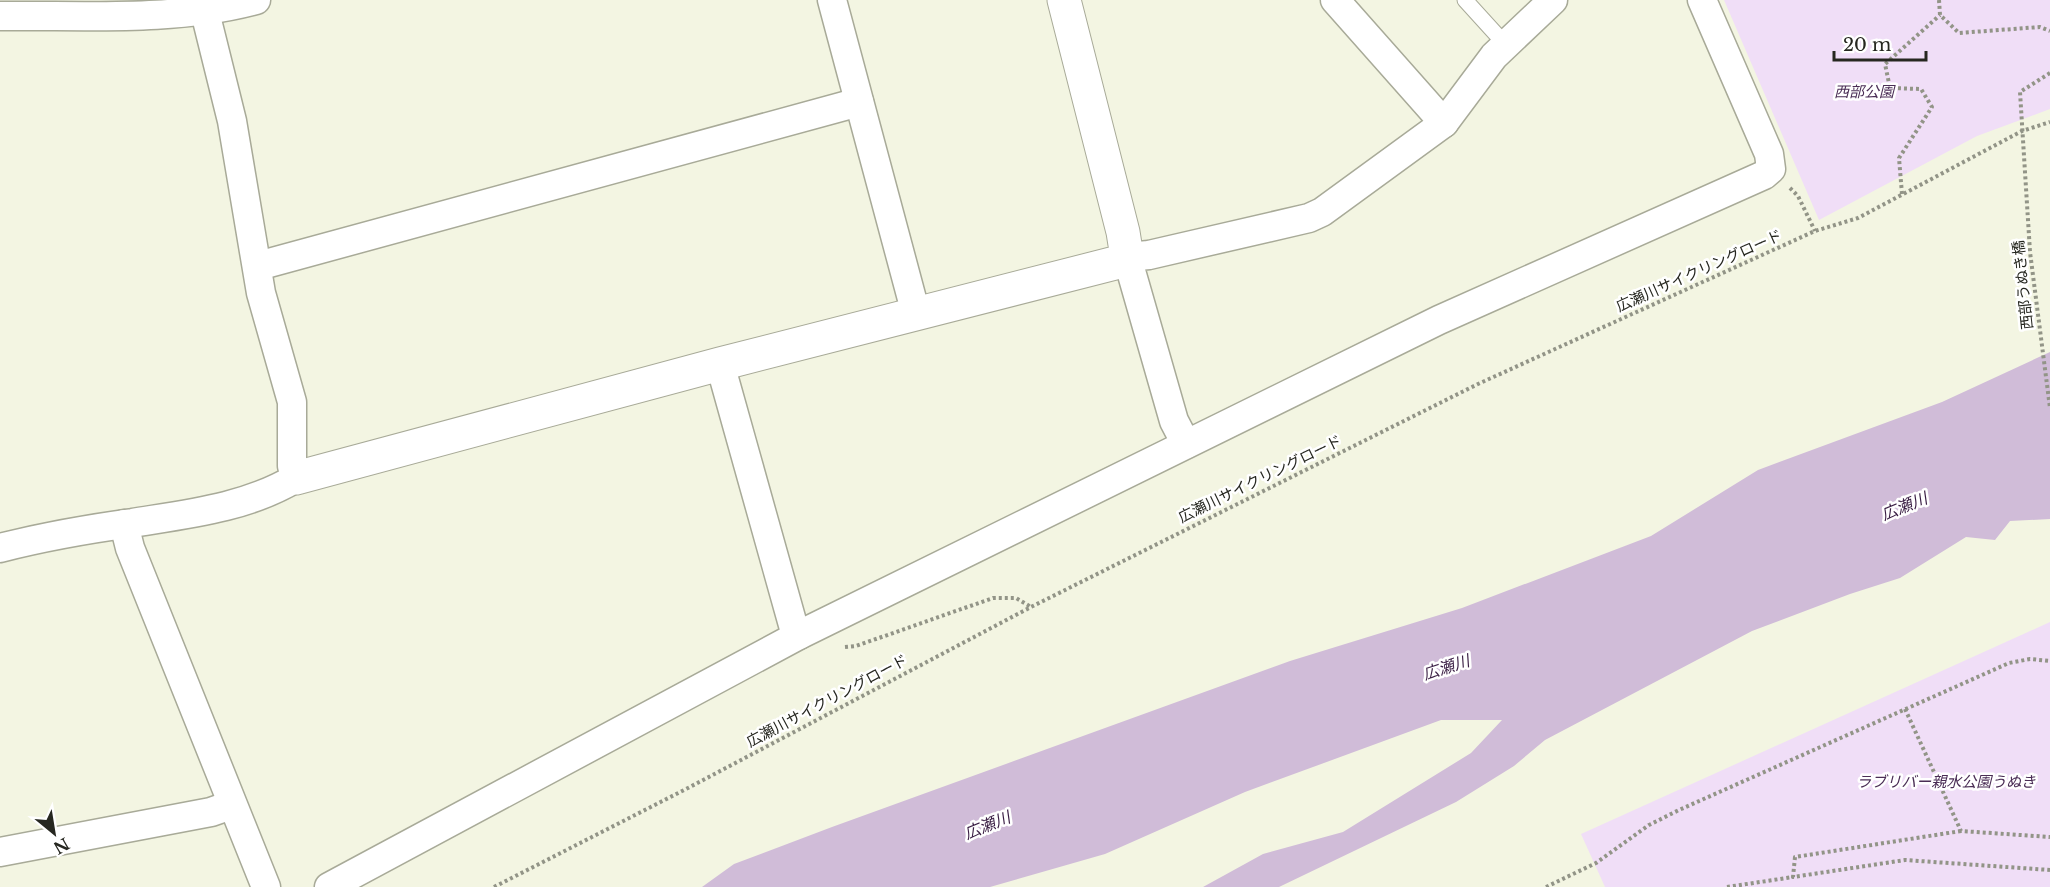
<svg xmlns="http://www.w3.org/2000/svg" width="2050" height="887" viewBox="0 0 2050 887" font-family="'Libre Baskerville','Noto Sans JP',serif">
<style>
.green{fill:#f0def7}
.water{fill:#d0bcd8}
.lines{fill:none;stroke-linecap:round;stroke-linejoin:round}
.service-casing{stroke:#a8aa98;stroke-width:17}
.minor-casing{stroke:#a8aa98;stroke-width:31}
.tertiary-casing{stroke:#a8aa98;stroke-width:35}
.path{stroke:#929487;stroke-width:4;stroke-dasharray:3 3;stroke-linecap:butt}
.service{stroke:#fff;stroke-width:15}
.minor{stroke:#fff;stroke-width:28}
.tertiary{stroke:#fff;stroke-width:33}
.labels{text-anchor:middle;stroke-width:5;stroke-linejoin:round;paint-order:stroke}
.park-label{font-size:15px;font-style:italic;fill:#4a2d55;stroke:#fff}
.street-label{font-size:15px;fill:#262720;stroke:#fff}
.water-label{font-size:16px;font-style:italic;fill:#391d43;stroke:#fff}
</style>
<rect width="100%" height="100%" fill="#f3f5e2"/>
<g class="green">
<polygon points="1724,0 2050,0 2050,109 1977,136 1819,220"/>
<polygon points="2050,622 2050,887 1605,887 1581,834"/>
</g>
<polygon class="water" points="2050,352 2050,519 2010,521 1995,540 1966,537 1900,578 1850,594 1752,631 1545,740 1514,766 1456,802 1279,887 1203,887 1263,854 1343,832 1471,753 1502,720 1441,720 1245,792 1105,854 990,887 702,887 734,864 832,827 1290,661 1462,608 1651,536 1758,470 1942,402"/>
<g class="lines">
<g class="service-casing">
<polyline id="service" points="1465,0 1505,44"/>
</g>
<g class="minor-casing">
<g id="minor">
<polyline points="832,0 916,314"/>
<polyline points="1335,0 1444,123"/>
<path d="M0,16c84,-1 174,6 256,-16"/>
<polyline points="258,266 859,102"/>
<polyline points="720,364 793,625 799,635"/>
<polyline points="1186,444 1174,421 1127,257 1149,255 1309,218 1322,212 1444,123 1494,56 1553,0"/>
<polyline points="124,524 130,548 266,887"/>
<path d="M0,548c43,-11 88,-19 132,-25 56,-9 114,-15 164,-45l-4,-12v-64l-31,-109 -29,-172 -30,-121"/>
<polyline points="0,852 211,812 231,805"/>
<polyline points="329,887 799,635 1439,320 1764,175 1771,169 1769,154 1702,0"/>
</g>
</g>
<g class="tertiary-casing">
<polyline id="tertiary" points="296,478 720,364 1119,262 1127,257 1123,232 1064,0"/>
</g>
<g class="path">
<polyline points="1939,0 1940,15 1959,33 2040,27 2050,31"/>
<polyline points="2050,73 2020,92 2030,252 2050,408"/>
<polyline points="1790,188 1798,196 1815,231"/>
<polyline points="1902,194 1899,158 1932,107 1921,89 1890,88 1885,64 1940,15"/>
<polyline points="845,647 856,646 993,598 1016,598 1031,607"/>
<polyline points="1905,709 1961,831 2050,837"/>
<polyline points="1961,831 1795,857 1793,877 1905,860 2050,870"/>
<polyline points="494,887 688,788 1031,607 1478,384 1815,231 1858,218 2022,131 2050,122"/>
<polyline points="1546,887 1596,863 1649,825 1679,810 2009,663 2030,659 2050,661"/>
<polyline points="1727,887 1793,877"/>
</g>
<use href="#service" class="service"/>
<use href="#minor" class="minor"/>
<use href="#tertiary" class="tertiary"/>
</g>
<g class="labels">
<g class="park-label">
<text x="1864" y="97">西部公園</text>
<text x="1946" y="787">ラブリバー親水公園うぬき</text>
</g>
<g class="street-label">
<text transform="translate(1699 271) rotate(-24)" y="5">広瀬川サイクリングロード</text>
<text transform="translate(2023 285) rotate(-96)" y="5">西部うぬき橋</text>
<text transform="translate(1260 479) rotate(-26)" y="5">広瀬川サイクリングロード</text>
<text transform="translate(827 701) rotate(-28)" y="5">広瀬川サイクリングロード</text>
</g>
<g class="water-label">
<text transform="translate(1904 506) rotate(-22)" y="6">広瀬川</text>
<text transform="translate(1446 667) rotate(-18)" y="6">広瀬川</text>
<text transform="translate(987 825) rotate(-22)" y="6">広瀬川</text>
</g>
</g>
<g transform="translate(54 833) rotate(150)" stroke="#ffffff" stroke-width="4.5" paint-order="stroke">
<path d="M0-4.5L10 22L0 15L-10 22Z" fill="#262720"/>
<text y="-9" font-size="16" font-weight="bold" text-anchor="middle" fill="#262720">N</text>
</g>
<path d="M1834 51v9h92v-9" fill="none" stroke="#262720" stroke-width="3"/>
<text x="1843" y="51" font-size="18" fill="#262720" stroke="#ffffff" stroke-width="4.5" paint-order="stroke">20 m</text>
</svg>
